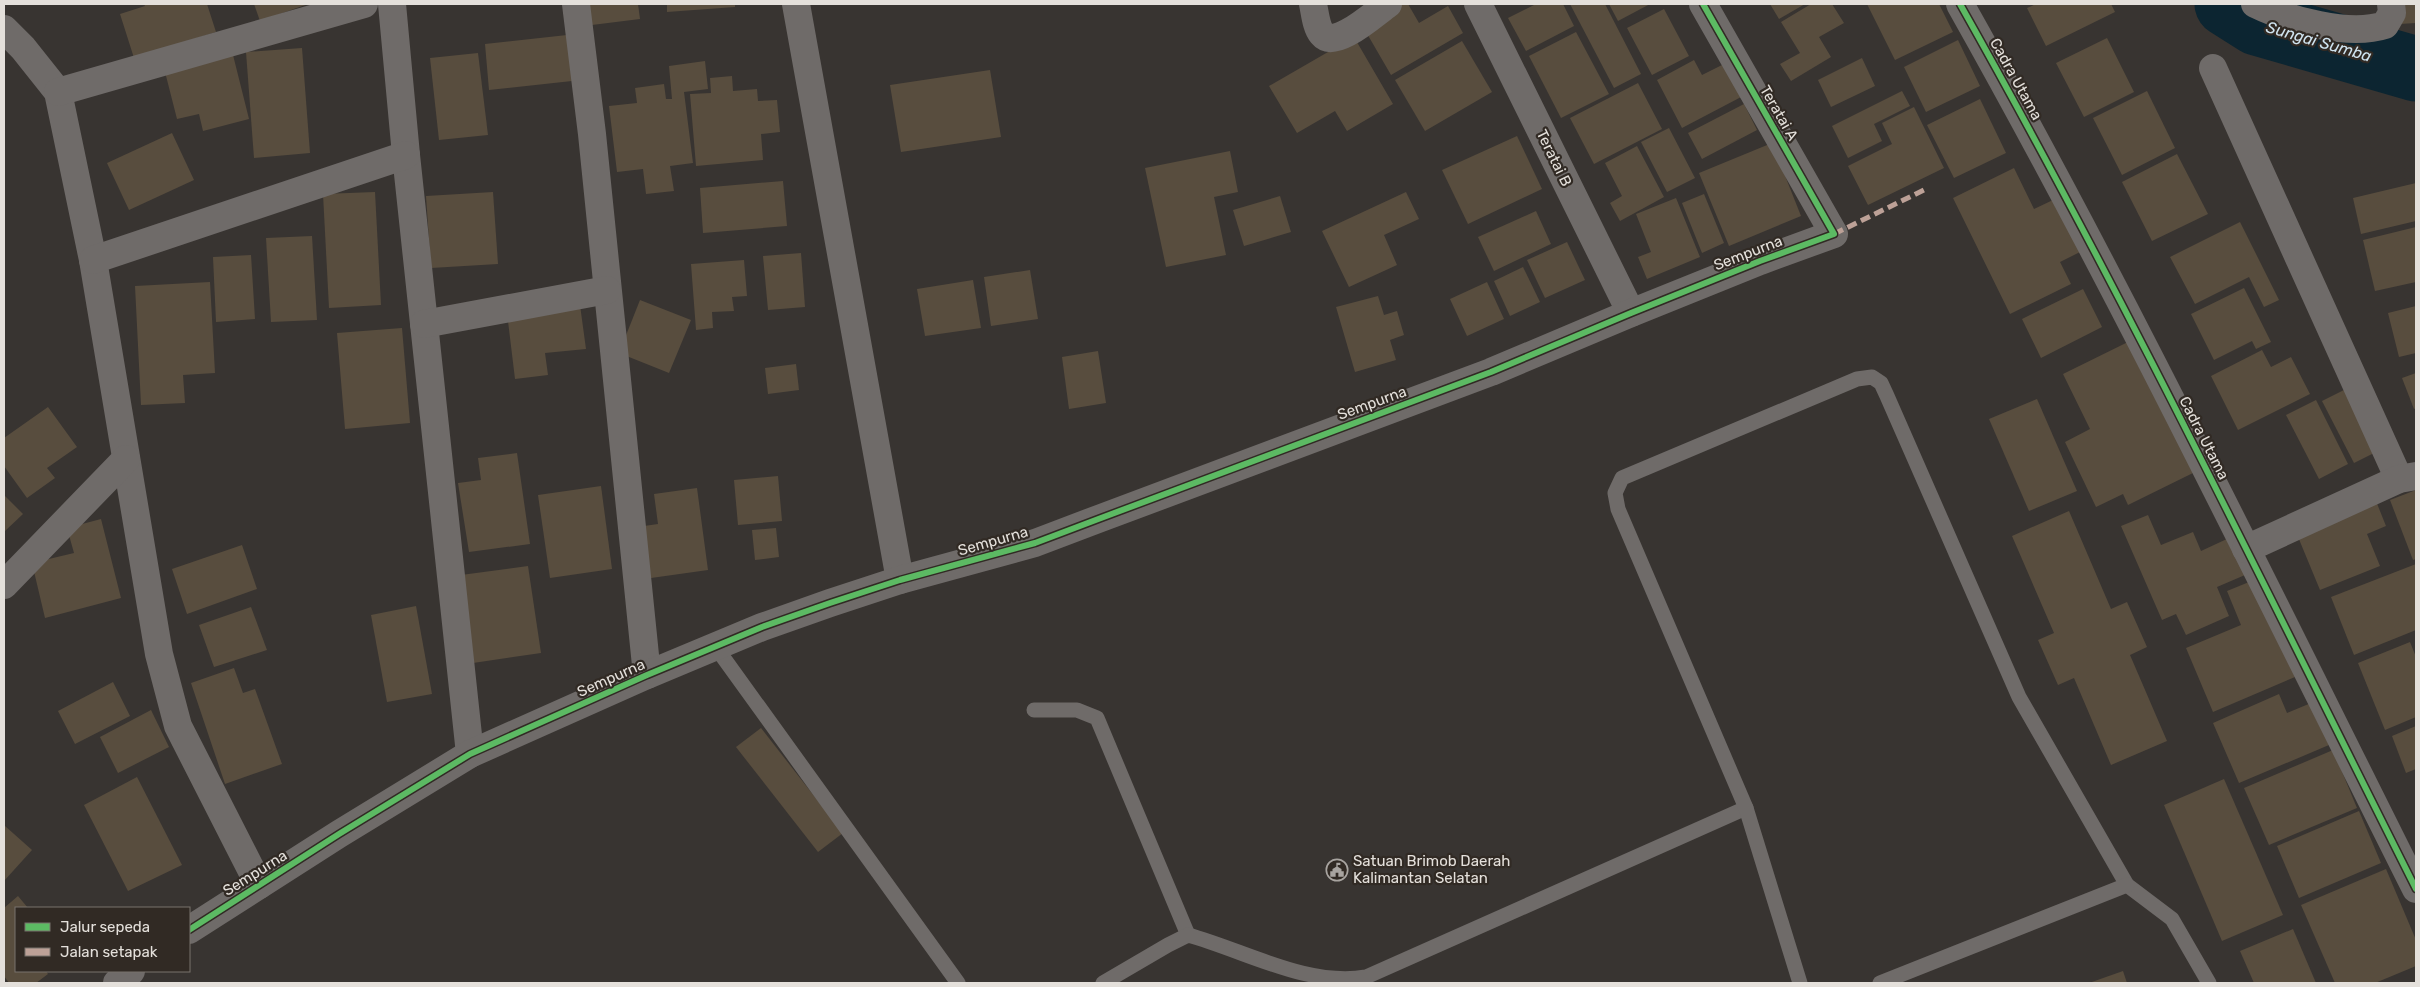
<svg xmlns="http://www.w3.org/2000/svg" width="2420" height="987" viewBox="0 0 2420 987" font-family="Rubik,sans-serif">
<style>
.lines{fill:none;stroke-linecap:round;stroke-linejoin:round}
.river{stroke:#0c2531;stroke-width:65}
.building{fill:#584d3e}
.service{stroke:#6f6b69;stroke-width:15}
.minor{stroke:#6f6b69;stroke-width:28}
.quiet{stroke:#bda197;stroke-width:5;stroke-dasharray:10 5;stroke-linecap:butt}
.cycleway-casing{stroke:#312a24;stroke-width:9}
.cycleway{stroke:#5cba63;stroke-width:6}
.labels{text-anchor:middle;stroke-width:4.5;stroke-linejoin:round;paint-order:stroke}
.street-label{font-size:15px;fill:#e4e0db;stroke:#312a24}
.poi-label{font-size:15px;fill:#e4e0db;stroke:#312a24;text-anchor:start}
.water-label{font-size:16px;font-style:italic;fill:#d0e4f0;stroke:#312a24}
</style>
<rect width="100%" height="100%" fill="#383431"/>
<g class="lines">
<polyline class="river" points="2227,4 2257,23 2416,69"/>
</g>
<g class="building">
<polygon points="144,4 207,4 216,32 134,58 120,14 145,6"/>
<polygon points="254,4 308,4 260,21"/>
<polygon points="589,4 638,4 640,19 592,25"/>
<polygon points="667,4 735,4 735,7 667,12"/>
<polygon points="1399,4 1408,4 1419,23 1448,6 1463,33 1391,75 1362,25"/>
<polygon points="1536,4 1563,4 1574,26 1526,51 1508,18"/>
<polygon points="1570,4 1605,4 1641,74 1614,88"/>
<polygon points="1609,4 1650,4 1618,21"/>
<polygon points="1770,4 1805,4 1779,19"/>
<polygon points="1811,4 1832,4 1844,23 1819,37 1831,57 1791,81 1780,64 1800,53 1781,22"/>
<polygon points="1867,4 1939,4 1953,32 1895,60"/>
<polygon points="2036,4 2111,4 2115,12 2046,46 2027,8"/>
<polygon points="2399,4 2416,4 2416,23 2400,24"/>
<polygon points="1664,9 1689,56 1652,75 1627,28"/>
<polygon points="1576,32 1609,94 1561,118 1529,56"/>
<polygon points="567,35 572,81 489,90 485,44"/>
<polygon points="1354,37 1393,104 1347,131 1335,111 1297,133 1269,86"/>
<polygon points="2107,38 2134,92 2084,117 2056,63"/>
<polygon points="1958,40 1980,86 1926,112 1904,67"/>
<polygon points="1462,41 1492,92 1425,131 1395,80"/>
<polygon points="302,48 310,153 254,158 246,52"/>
<polygon points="232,51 249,119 203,131 199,114 177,119 164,68"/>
<polygon points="478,53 488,135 439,140 430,58"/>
<polygon points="1862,58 1875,86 1831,107 1818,80"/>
<polygon points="1694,60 1702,75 1726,63 1743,96 1682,128 1657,80"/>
<polygon points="705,61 708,89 684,92 693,163 670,166 674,191 646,194 643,169 617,172 609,106 637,103 635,88 664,84 666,99 672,99 669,66"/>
<polygon points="990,70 1001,137 901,152 890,85"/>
<polygon points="732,76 733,91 757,89 758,101 777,100 780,132 761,134 763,160 696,166 690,94 711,93 710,78"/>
<polygon points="1638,83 1662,129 1594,164 1570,118"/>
<polygon points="1902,91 1910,106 1874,124 1882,141 1848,158 1832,126"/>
<polygon points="2147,91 2175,148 2122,175 2093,118"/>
<polygon points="1980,99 2006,153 1954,178 1927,125"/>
<polygon points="1744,104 1757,130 1702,159 1688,133"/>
<polygon points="1914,107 1944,168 1868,205 1848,166 1892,144 1882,123"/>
<polygon points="1669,128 1695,178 1667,192 1641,142"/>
<polygon points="172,133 194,180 129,210 107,163"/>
<polygon points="1517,136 1542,189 1468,224 1442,170"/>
<polygon points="1772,143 1801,216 1729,246 1699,173"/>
<polygon points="1637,146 1664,197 1620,221 1610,203 1622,196 1605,163"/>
<polygon points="1230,151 1238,192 1214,197 1226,255 1166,267 1145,168"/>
<polygon points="2177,154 2208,214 2152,241 2122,182"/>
<polygon points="2014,168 2034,209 2053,200 2080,252 2060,262 2071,284 2010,314 1953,198"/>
<polygon points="783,181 787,226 703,233 700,188"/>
<polygon points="2416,183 2416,221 2361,234 2353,198"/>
<polygon points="375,192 381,305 329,308 323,194"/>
<polygon points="493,192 498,264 431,268 426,196"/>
<polygon points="1406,192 1419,219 1384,235 1397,265 1349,287 1322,231"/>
<polygon points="1704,194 1724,243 1702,253 1682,203"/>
<polygon points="1280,196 1291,232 1244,246 1233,210"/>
<polygon points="1676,198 1700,257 1647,279 1638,257 1651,252 1636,214"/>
<polygon points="1536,211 1551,244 1494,271 1478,237"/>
<polygon points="2240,222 2279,300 2264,307 2249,277 2195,304 2170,257"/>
<polygon points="2416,227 2416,282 2375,291 2363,240"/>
<polygon points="312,236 317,320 271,322 266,238"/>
<polygon points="1567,242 1585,280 1545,298 1527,260"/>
<polygon points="801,253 805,307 768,310 763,256"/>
<polygon points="251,255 255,319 216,322 213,257"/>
<polygon points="744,260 747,296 732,297 734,311 712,312 713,328 696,330 691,264"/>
<polygon points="1523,267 1540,302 1510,316 1494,281"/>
<polygon points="1030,270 1038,319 991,326 984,277"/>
<polygon points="973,280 981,328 925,336 917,289"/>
<polygon points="210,282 215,373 183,375 185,403 141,405 135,286"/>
<polygon points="1487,282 1504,319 1467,336 1450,299"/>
<polygon points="2244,288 2271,342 2256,349 2252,341 2214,360 2191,314"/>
<polygon points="2083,289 2102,327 2041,358 2022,319"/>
<polygon points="1378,296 1384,315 1397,311 1404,335 1390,340 1396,360 1355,372 1336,307"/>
<polygon points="640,300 691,320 669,373 619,353"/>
<polygon points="580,305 586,349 545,353 548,375 515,379 507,313"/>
<polygon points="2416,306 2416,353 2399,357 2388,313"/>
<polygon points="402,328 410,423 345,429 337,333"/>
<polygon points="2130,341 2195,472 2128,505 2123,494 2096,507 2065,442 2090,429 2063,374"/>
<polygon points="2262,350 2271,367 2291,357 2310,394 2238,430 2211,376"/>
<polygon points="1098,351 1106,403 1069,409 1062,357"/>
<polygon points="796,364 799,390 768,394 765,368"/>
<polygon points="2416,373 2416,408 2414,409 2402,378"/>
<polygon points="2352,386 2376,452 2354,463 2322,401"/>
<polygon points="2037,399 2077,491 2029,511 1989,419"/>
<polygon points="2316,400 2348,464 2319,479 2286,415"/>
<polygon points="48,407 77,447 47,468 55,478 27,498 4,466 4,438"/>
<polygon points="517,453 530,544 469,552 458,483 481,480 478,458"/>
<polygon points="778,476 782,521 738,525 734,480"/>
<polygon points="601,486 612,569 550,578 538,495"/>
<polygon points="697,488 708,570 644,579 637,527 658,524 654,494"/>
<polygon points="2416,490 2416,559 2413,560 2390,500"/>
<polygon points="4,495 23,514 4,532"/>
<polygon points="2376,501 2386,526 2367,534 2380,566 2320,590 2296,532"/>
<polygon points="2069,511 2111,609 2127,602 2147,647 2130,655 2167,741 2111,765 2074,678 2058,685 2038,640 2054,633 2012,536"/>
<polygon points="2148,515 2161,545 2193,532 2201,551 2229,538 2245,575 2217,587 2229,616 2186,635 2176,614 2162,620 2121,526"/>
<polygon points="101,519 121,598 45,618 32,563 74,553 67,528"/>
<polygon points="776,528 779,557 755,560 752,530"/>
<polygon points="242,545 257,589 187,614 172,569"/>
<polygon points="2416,564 2416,630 2354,655 2331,597"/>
<polygon points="528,566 541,653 473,663 461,575"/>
<polygon points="2254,580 2295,677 2213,712 2186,648 2241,625 2227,591"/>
<polygon points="416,606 432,694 387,702 371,615"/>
<polygon points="251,607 267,650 214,667 199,625"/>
<polygon points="2410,642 2416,657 2416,717 2385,730 2358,663"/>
<polygon points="234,668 243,693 255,689 282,764 225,784 191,683"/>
<polygon points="113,682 130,716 75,744 58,711"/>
<polygon points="2279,694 2287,713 2311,703 2329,745 2239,783 2213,723"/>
<polygon points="151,710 169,747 118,773 100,737"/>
<polygon points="2416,726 2416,769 2406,773 2392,736"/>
<polygon points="761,728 843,833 818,852 736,747"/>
<polygon points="2333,750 2357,808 2269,845 2244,788"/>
<polygon points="137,777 182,865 128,891 84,805"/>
<polygon points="2224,779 2283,915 2222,941 2164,805"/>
<polygon points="2359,811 2381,863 2299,898 2277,846"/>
<polygon points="5,826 32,850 4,881 4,827"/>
<polygon points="2386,869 2416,940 2416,966 2375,983 2335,983 2301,905"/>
<polygon points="18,896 28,908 16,908 16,971 46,971 48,974 36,983 9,983 4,976 4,908"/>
<polygon points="2293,929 2316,983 2254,983 2240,951"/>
<polygon points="2123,971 2127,983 2089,983"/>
</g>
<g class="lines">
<g class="service">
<polyline points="715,646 958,983"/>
<polyline points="1034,710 1077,710 1097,718 1188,935"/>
<path d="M1103,983l65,-38 20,-10c58,16 119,52 178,42l380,-169"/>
<polyline points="1800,983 1746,808 1618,509 1615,493 1622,478 1857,379 1872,377 1881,383 1887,396 2019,697 2127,885 2172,919 2209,983"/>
<polyline points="1880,983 2127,885"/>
</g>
<g class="minor">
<polyline points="392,4 406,155 470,754"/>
<polyline points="576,4 592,134 647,675"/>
<polyline points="796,4 900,580"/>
<path d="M1313,4c2,9 3,23 9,30 13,16 53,-21 66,-30"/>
<polyline points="1478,4 1631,313"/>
<path d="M1960,4c163,289 307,588 456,885"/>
<path d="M2255,4c33,16 94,33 130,21l7,-12 -1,-9"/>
<polyline points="4,29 23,48 58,92 93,260 159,654 178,726 259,885"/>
<polyline points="2213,68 2399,479"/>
<polyline points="58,92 364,4"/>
<polyline points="93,260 406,155"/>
<polyline points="424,324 607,290"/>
<polyline points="2246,549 2399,479 2416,476"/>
<polyline points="4,585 126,459"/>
<polyline points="189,930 339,834 470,754 647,675 762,627 830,603 900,580 1035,543 1101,518 1491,372 1631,313 1760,261 1834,234 1703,4"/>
<polyline points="117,983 131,971"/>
</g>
<polyline class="quiet" points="1834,234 1926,189"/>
<g class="cycleway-casing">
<g id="cycleway">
<path d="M1960,4c163,289 307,588 456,885"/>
<polyline points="189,930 339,834 470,754 647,675 762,627 830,603 900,580 1035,543 1101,518 1491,372 1631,313 1760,261 1834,234 1703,4"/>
</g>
</g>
<use href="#cycleway" class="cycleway"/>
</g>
<defs>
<g id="civic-ring" transform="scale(1.125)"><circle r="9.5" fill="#312a24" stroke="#a8a4a0" stroke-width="1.5"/><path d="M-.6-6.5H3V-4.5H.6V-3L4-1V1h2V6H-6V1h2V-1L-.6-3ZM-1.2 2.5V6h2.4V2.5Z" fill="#a8a4a0"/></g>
</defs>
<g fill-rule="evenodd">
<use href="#civic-ring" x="1337" y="870"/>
</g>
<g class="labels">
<g class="street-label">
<text transform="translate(2016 79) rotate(61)" y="5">Cadra Utama</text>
<text transform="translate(1779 113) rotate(60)" y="5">Teratai A</text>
<text transform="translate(1554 158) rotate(64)" y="5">Teratai B</text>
<text transform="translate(1748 253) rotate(-21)" y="5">Sempurna</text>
<text transform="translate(1372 403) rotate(-20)" y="5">Sempurna</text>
<text transform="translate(2204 438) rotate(63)" y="5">Cadra Utama</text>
<text transform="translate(993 541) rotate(-16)" y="5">Sempurna</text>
<text transform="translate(611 678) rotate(-24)" y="5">Sempurna</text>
<text transform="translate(255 873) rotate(-32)" y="5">Sempurna</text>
</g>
<g class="poi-label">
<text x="1353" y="866">Satuan Brimob Daerah<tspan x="1353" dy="17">Kalimantan Selatan</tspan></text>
</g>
<g class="water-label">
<text transform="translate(2319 41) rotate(16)" y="6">Sungai Sumba</text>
</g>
</g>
<rect width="2420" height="987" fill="none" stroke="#e4e0db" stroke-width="10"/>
<rect x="15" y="907" width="175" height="65" fill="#312a24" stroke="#79736d"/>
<rect x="25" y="923" width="25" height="8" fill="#5cba63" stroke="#79736d"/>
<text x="60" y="932" font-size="15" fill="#e4e0db">Jalur sepeda</text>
<rect x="25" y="948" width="25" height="8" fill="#bda197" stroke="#79736d"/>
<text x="60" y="957" font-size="15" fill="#e4e0db">Jalan setapak</text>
</svg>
